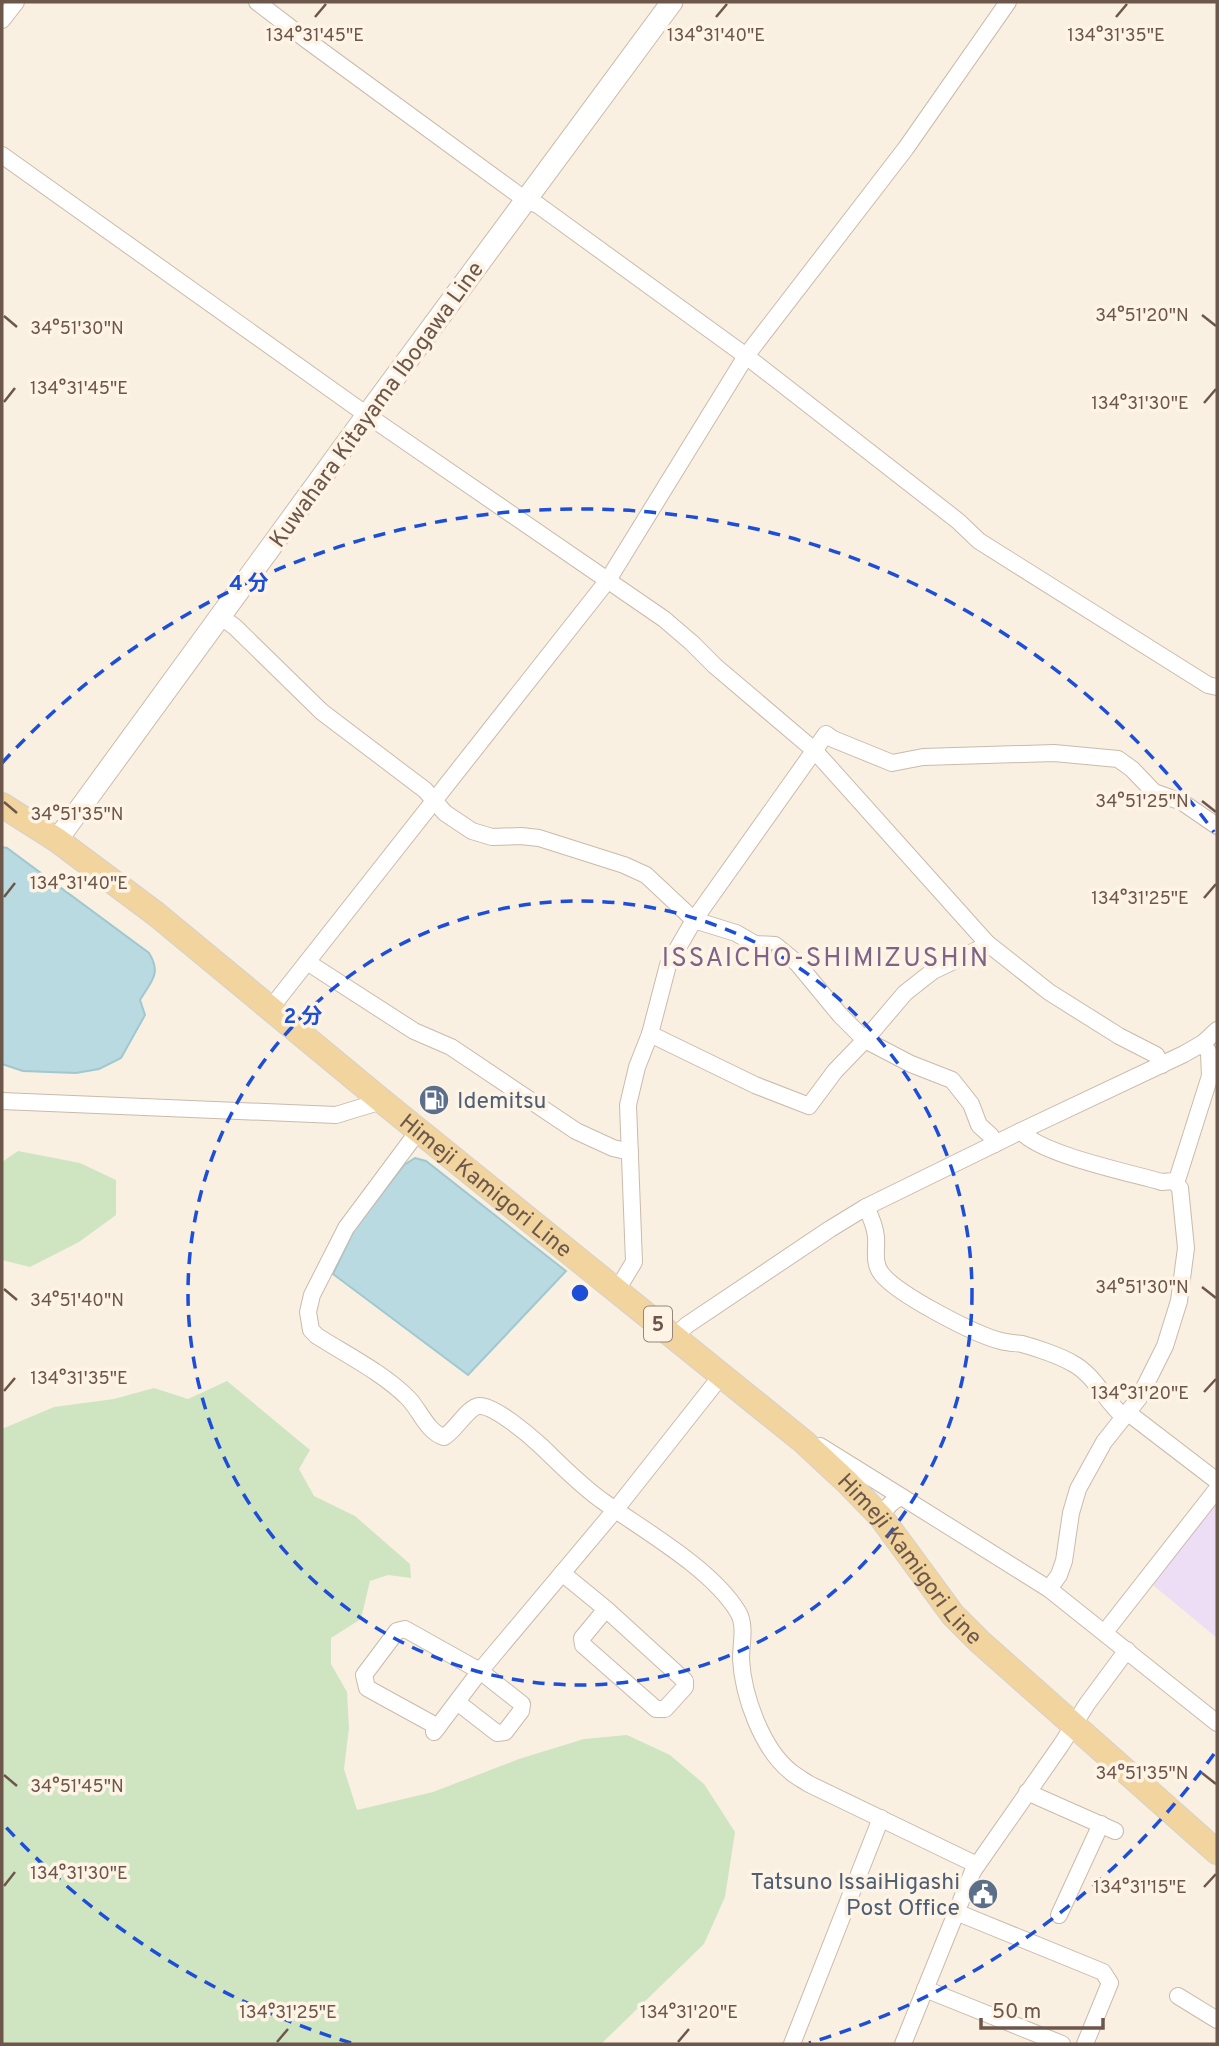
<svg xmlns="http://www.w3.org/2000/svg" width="1219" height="2046" viewBox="0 0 1219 2046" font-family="Overpass,'Noto Sans JP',sans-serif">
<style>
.education{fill:#eddef5}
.green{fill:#cfe5c1}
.water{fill:#b8dae0;stroke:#9fc8d1;stroke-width:2}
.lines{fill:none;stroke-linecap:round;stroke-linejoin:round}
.minor-casing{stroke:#cabaac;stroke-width:18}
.secondary-casing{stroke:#cdbaa9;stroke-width:23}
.primary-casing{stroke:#d6d0cd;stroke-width:26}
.minor{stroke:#fff;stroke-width:16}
.secondary{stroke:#fff;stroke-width:21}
.primary{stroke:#f2d49f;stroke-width:24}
.ticks{fill:none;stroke:#6d574b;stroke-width:2.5}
.ring{fill:none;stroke:#1d4ed8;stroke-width:3.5;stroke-dasharray:12 9}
.labels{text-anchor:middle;stroke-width:7;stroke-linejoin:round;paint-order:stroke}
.shield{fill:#fdf4e6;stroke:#98867a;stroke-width:2}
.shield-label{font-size:21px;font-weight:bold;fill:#6d574b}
.street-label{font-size:23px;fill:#6d574b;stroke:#fdf4e6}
.service-label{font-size:23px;fill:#4e5e75;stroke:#fdf4e6;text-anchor:start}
.quarter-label{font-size:26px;letter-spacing:2px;fill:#7d638a;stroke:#fdf4e6}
.ticks-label{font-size:18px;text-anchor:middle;fill:#6d574b;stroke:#fdf4e6;stroke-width:7;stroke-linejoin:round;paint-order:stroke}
.centre{fill:#1d4ed8;stroke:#fdf4e6;stroke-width:3.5}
.ring-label{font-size:21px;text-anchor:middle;font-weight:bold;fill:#1d4ed8;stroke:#fdf4e6;stroke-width:7;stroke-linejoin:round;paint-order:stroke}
</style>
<rect width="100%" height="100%" fill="#f9f0e1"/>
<polygon class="education" points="1217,1502 1217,1638 1153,1585"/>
<g class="green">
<polygon points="18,1151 80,1163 116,1180 116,1215 79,1242 30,1267 2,1260 2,1162"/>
<polygon points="227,1381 310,1450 299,1469 314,1496 355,1516 410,1564 411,1578 388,1575 370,1581 361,1619 331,1638 331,1664 347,1692 349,1728 344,1769 357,1810 433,1792 519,1759 584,1739 627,1735 670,1755 704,1784 735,1832 725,1897 704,1944 601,2044 2,2044 2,1429 54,1407 114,1399 154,1388 188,1399"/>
</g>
<g class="water">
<path d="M2,847l5,1 142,105c13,21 2,28 -9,47l5,15 -24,43 -22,11 -23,4 -53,-2 -21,-7z"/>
<polygon points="415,1158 426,1161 566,1271 468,1375 333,1274 354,1230 404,1165"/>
</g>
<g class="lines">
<g class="minor-casing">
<g id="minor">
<polyline points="257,2 308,41 527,201 538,205 746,356 958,521 979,541 1208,685 1217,687"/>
<polyline points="2,20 16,2"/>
<polyline points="2,155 367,415 664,619 692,643 715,666 814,750 987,943 1049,992 1119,1036 1156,1055 1162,1065"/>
<polyline points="220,616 235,627 322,712 425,790 445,813 472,831 492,837 521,836 539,838 624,865 646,875 694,920 736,933 755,944 775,945 797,963 840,1015 865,1040 911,1064 952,1080 971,1104 979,1125 991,1136 995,1144"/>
<polyline points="307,962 414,1031 451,1047 576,1131 613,1148 630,1152"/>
<polyline points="270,1009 608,580 746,356 906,148 1008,2"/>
<polyline points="650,1034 755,1085 809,1106 835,1071 865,1040 905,993 933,971 979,949 987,943"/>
<polyline points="2,1101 336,1115 382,1101"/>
<path d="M419,1130l-73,98 -34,67 -4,17 3,18 6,6c30,19 66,37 91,62 12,12 19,34 36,39 11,-6 24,-30 35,-31 15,-1 50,29 62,40 20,19 40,40 63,56 41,29 108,67 134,110 8,13 3,32 3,47 2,37 21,90 50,113 6,5 12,8 18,12l168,81"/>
<path d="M1021,1131c18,23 110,42 141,51l12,-1 4,-4 32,-101 -1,-23 -6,-10"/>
<path d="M866,1207c5,10 9,19 10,30 1,13 -3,25 5,36 15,21 95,62 120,68 7,2 15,2 21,3 15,4 38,12 50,19 23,12 32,37 52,54"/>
<polyline points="617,1290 634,1262 628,1105 637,1067 650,1034 668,965 694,920 826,734 833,739 892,763 923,757 1054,753 1118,759 1132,769 1154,792 1182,802 1217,826"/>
<polyline points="674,1337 687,1325 830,1229 866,1207 1021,1131 1184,1054 1203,1043 1217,1030"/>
<polyline points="1127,1412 1217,1481"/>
<polyline points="820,1446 902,1497"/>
<path d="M881,1517c6,-10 10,-16 21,-20l147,92 168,134"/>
<polyline points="562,1573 606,1609 685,1681 685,1687 665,1709 656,1709 583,1645 582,1638 606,1609"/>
<polyline points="1049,1589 1059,1575 1064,1561 1071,1513 1078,1489 1104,1442 1139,1398 1165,1346 1179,1301 1186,1248 1180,1188 1174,1181"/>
<polyline points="1105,1632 1217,1489"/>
<polyline points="438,1727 367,1688 364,1675 397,1631 405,1629 480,1671 522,1704 521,1711 505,1732 497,1733 457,1702"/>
<polyline points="434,1732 480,1671 616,1509 721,1376"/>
<polyline points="1027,1792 1115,1831"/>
<polyline points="956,1912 1103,1972 1110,1983 1085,2044"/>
<polyline points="1059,1915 1101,1824"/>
<polyline points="925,1989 1062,2044"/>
<polyline points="1178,1996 1217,2020"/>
<polyline points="792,2044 881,1818"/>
<polyline points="903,2044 973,1871 1061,1745 1087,1704 1127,1650"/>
</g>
</g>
<g class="secondary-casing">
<polyline id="secondary" points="57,840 367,415 672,2"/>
</g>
<g class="primary-casing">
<g id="primary">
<path id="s1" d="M2,805l55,35 99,74 226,187 422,341 43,40 34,35 72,98 27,27 237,210"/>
</g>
</g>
<use href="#minor" class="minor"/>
<use href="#secondary" class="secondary"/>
<use href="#primary" class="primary"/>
</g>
<path class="ticks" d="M315,17l11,-13M716,17l11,-13M1116,17l11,-13M1202,315l14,11M4,316l13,11M4,402l11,-14M1204,403l12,-14M1202,801l14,11M4,802l13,11M4,897l11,-14M1204,898l12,-14M1202,1287l14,11M4,1289l13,11M4,1391l11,-13M1204,1392l12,-13M1202,1773l14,11M4,1775l13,11M4,1886l11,-14M1204,1887l12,-13M277,2042l11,-13M678,2042l11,-13"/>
<g class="ring">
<circle cx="580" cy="1293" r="392"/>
<path d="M1214 1754A784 784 0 0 1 809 2043M351 2043A784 784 0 0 1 2 1823M2 763A784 784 0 0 1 1214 832"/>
</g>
<defs>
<g id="fuel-disc" transform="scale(1.575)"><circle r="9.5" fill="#5c6f8a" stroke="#fdf4e6"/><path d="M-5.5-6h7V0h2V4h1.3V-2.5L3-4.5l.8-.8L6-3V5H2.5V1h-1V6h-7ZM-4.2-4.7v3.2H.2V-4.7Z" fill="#fff"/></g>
<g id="civic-disc" transform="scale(1.575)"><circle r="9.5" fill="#5c6f8a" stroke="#fdf4e6"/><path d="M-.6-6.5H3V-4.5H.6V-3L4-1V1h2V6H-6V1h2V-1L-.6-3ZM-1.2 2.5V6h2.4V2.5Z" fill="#fff"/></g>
</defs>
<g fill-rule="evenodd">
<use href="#fuel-disc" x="434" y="1100"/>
<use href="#civic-disc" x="983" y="1894"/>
</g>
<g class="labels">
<rect class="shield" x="644" y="1306.5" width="28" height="35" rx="5"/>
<g class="shield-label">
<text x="658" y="1331">5</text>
</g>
<g class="street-label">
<text transform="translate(376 404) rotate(-54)" y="8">Kuwahara Kitayama Ibogawa Line</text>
<text dy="8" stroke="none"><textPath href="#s1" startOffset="616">Himeji Kamigori Line</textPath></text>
<text dy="8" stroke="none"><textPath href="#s1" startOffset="1183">Himeji Kamigori Line</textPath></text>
</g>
<g class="service-label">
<text x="457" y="1108">Idemitsu</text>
<text x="960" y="1889" text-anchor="end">Tatsuno IssaiHigashi<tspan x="960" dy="26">Post Office</tspan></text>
</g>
<g class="quarter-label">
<text x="826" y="966">ISSAICHO-SHIMIZUSHIN</text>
</g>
</g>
<g class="ticks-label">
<text x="315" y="41">134°31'45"E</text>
<text x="716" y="41">134°31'40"E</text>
<text x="1116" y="41">134°31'35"E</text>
<text x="1142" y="321">34°51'20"N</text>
<text x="77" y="334">34°51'30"N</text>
<text x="79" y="394">134°31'45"E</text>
<text x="1140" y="409">134°31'30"E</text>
<text x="1142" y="807">34°51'25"N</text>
<text x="77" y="820">34°51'35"N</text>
<text x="79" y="889">134°31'40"E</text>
<text x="1140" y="904">134°31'25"E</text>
<text x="1142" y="1293">34°51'30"N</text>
<text x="77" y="1306">34°51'40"N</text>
<text x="79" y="1384">134°31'35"E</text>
<text x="1140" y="1399">134°31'20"E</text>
<text x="1142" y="1779">34°51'35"N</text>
<text x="77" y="1792">34°51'45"N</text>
<text x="79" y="1879">134°31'30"E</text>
<text x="1140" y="1893">134°31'15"E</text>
<text x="288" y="2018">134°31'25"E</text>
<text x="689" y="2018">134°31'20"E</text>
</g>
<circle cx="580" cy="1293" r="10" class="centre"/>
<g class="ring-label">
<text x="249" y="590">4 分</text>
<text x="303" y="1023">2 分</text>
</g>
<rect width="1219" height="2046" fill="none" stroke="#6d574b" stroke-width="7"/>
<path d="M981 2018v10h122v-10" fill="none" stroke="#6d574b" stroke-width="3.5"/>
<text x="992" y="2018" font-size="21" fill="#6d574b" stroke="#fdf4e6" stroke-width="5" paint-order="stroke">50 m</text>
</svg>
